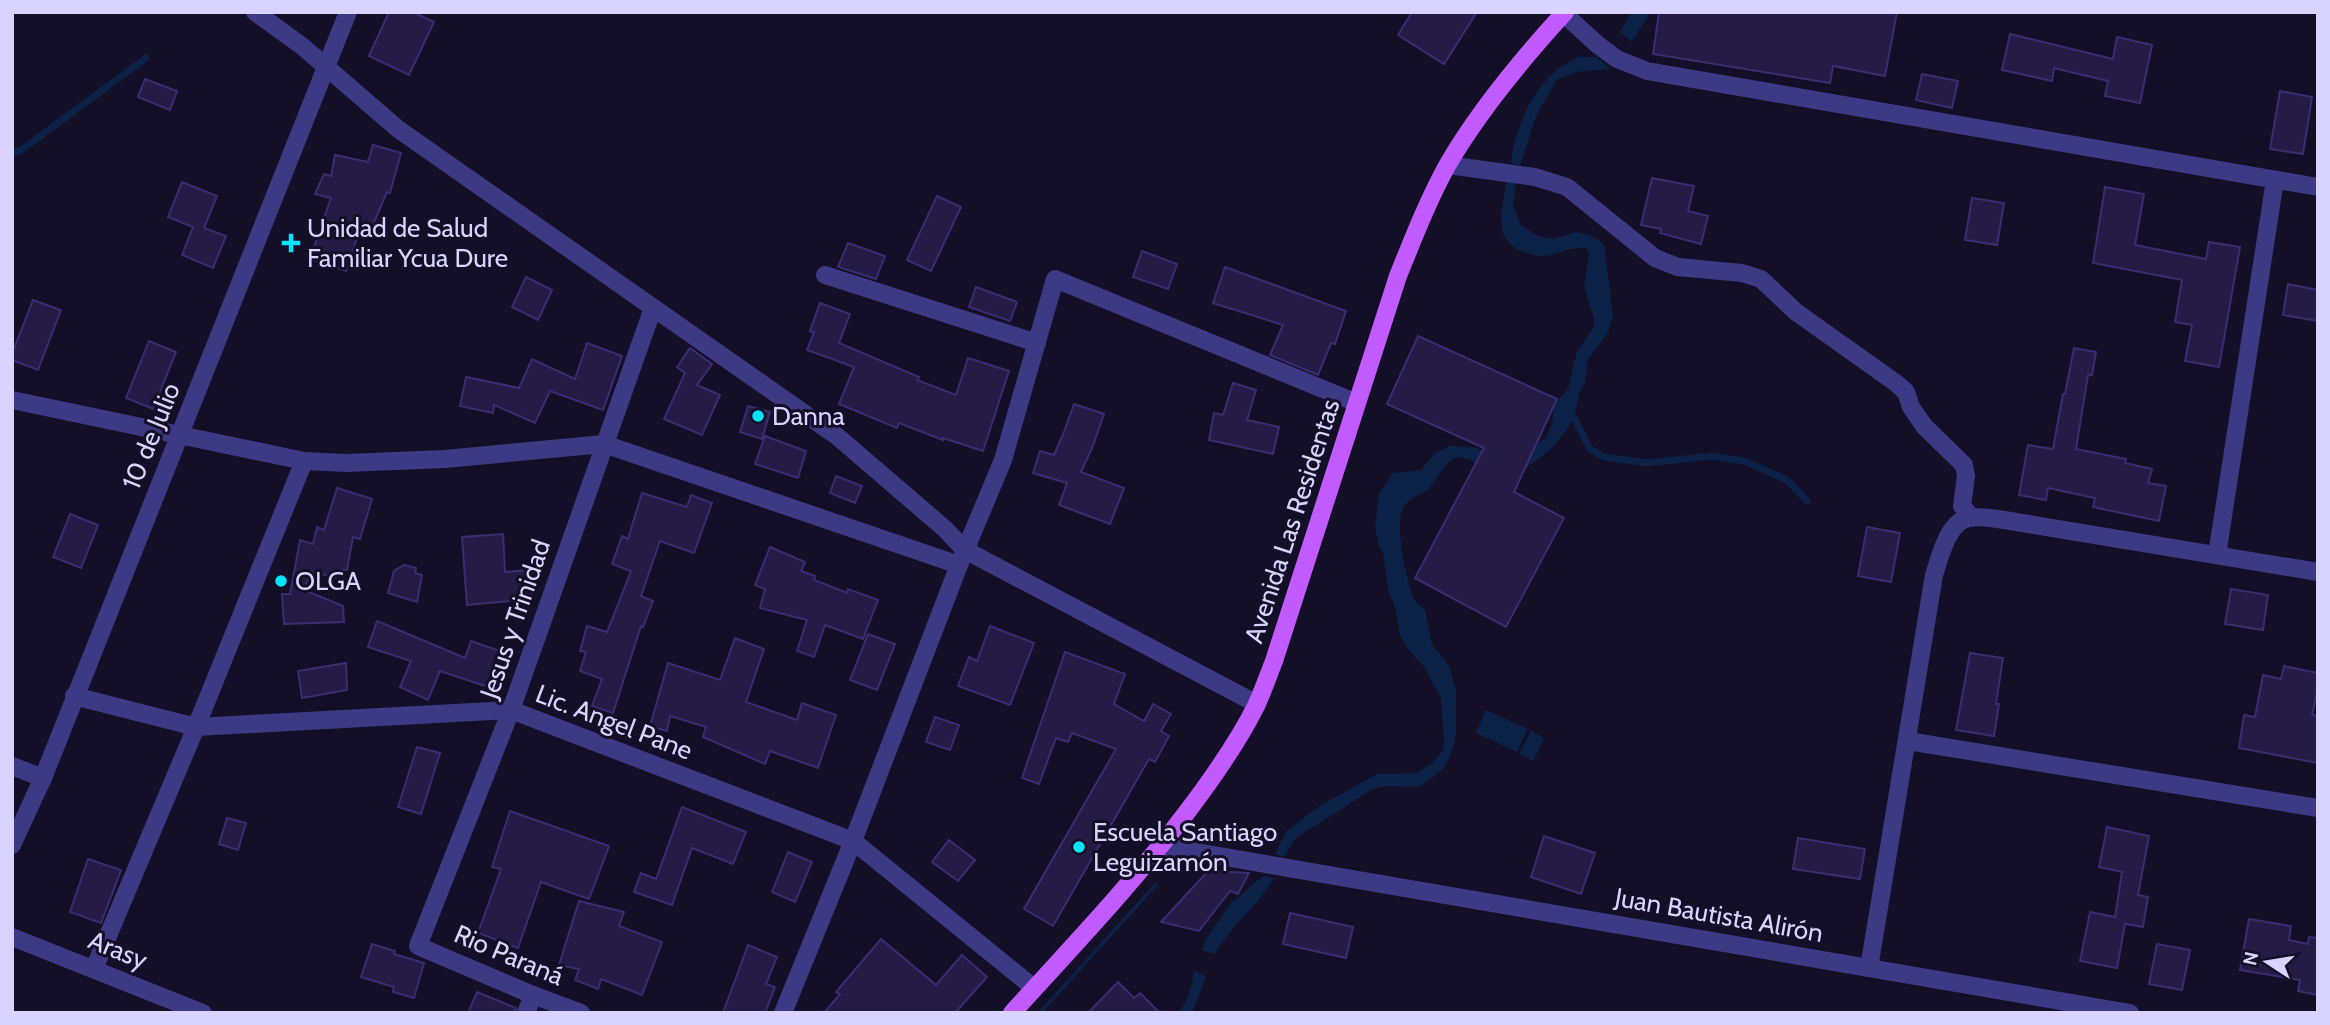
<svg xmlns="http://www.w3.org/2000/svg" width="2330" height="1025" viewBox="0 0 2330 1025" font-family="Cabin,sans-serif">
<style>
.water{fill:#0c2248}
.pier{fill:#130f26}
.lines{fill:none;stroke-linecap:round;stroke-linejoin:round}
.stream{stroke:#0c2248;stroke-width:7}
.building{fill:#241b47;stroke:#3b2d73;stroke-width:2}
.minor{stroke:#3d3a85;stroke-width:18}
.major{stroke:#c25bff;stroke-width:18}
.poi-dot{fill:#00e5ff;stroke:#130f26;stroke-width:2.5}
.labels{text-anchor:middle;stroke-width:6;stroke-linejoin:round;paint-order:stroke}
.poi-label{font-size:26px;fill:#d9d4ff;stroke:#130f26;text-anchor:start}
.street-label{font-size:26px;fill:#d9d4ff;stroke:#130f26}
</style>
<rect width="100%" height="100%" fill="#130f26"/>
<g class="water">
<polygon points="1631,12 1651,12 1630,44 1619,34"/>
<path d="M1580,57h16l15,12 -35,3 -19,8 -21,36 -16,50 -9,-3c3,-39 29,-93 69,-106z"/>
<path d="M1506,181l10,2 -3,20 7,21 16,11 11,3 5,1 24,-7 14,3 14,9 9,71 -5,18 -20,26 -3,23 -5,9 -6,25 -8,15 -16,19 -38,28 -31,-9 -10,-9 -14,-3c-17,9 -18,22 -29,32 -8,7 -22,10 -26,21 -7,17 5,76 14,92 1,1 7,6 9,7l7,36 11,12 7,11 6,23v42l-2,12 -5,13 -6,11 -22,17 -10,1 -24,-1 -14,3 -68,43 -11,8 -10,17 -9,-3 11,-23 35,-26 56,-31 39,-1 16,-10 10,-11 2,-8 -3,-45 -16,-31 -17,-19 -8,-14 -5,-29 -7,-15 -5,-39 -4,-6 -4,-19 4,-33 14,-21 28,-3 13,-16 16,-8 23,1 22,8 41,-11 10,-6 6,-14 2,-20 14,-15 9,-38 17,-24v-9l-10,-31 5,-34 -2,-4c-16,-4 -26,5 -42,7 -7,1 -14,-2 -21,-4 -33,-11 -21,-44 -18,-71z"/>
<polygon points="1486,710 1528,729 1517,752 1476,733"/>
<polygon points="1531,731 1544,738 1533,761 1519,754"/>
<path d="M1263,876l11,2c-16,28 -43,48 -59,76l-13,-4 3,-10 26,-37z"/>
<polygon points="1155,883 1158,885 1042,1013 1037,1013"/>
<path d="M1194,970l12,7 -14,36h-14c10,-11 15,-28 16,-43z"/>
</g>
<polygon class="pier" points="1617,30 1635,44 1628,51 1608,43 1609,39"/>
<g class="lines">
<g class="stream">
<polyline points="12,152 20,151 146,58"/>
<polyline points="1569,408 1590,449 1604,457 1647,463 1711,456 1744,461 1787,480 1807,501"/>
</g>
</g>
<g class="building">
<polygon points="389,12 413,12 434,22 409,75 369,56"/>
<polygon points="1412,12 1477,12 1444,64 1398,35"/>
<polygon points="1659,12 1897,12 1885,76 1833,66 1830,83 1653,54"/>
<polygon points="2010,34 2113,59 2117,37 2152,45 2140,103 2105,96 2108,81 2054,68 2052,81 2002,70"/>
<polygon points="1922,74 1958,81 1952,108 1916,100"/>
<polygon points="145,79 177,91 170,110 138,97"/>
<polygon points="2280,91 2312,97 2303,154 2270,149"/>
<polygon points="373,145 401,153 390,193 387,192 372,227 362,223 346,271 310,259 331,198 315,194 324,174 331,176 335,155 368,162"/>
<polygon points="1652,178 1694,186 1688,211 1708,216 1701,244 1660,233 1661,229 1641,225"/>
<polygon points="182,182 217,196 204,228 226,236 213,268 182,255 193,227 168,217"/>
<polygon points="2105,187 2144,194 2135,245 2206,259 2209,242 2240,247 2219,367 2185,361 2192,325 2175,322 2182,280 2093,263"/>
<polygon points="937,196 961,207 931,271 907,260"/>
<polygon points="1972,198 2004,203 1997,245 1965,240"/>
<polygon points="848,243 885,256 876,279 838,267"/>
<polygon points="1142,251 1177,264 1168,289 1133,277"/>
<polygon points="1225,267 1346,311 1335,344 1331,343 1318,375 1270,355 1283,325 1213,303"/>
<polygon points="526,277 552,290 538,320 512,307"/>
<polygon points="2288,284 2318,290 2318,321 2283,315"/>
<polygon points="976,287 1017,302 1010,321 969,307"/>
<polygon points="33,300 61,310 38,370 12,360 12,354"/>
<polygon points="820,303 850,314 839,343 919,377 917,380 956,395 968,358 1009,371 983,451 943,438 943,440 899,423 897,428 839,404 854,367 807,350 814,332 810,331"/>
<polygon points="1418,336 1557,399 1514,492 1564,518 1506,627 1415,578 1484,448 1387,404"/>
<polygon points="149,341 176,352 153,409 126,398"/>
<polygon points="587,343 622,356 603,410 550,391 535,423 494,405 493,413 460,406 466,377 519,388 532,359 575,379"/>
<polygon points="690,348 712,364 697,385 720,395 702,435 664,419 685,373 677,367"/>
<polygon points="2074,348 2096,352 2092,375 2088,375 2076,449 2126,459 2125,463 2152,469 2148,483 2166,486 2159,521 2093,507 2095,498 2048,488 2046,500 2019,495 2028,445 2053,449 2063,394 2065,394"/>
<polygon points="1233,383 1256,390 1247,420 1279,427 1273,454 1209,440 1214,413 1223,415"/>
<polygon points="1074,404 1104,414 1093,446 1081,472 1124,488 1110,524 1059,505 1067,483 1033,473 1040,451 1054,455 1064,432"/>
<polygon points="748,406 770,412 762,439 740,432"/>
<polygon points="765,436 806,451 798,478 755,464"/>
<polygon points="836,476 862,486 855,503 830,493"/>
<polygon points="337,488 372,499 360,539 353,537 347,570 341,570 342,580 311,571 304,590 343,606 344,622 284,624 282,594 290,594 300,540 313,544 317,527 324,530"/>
<polygon points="642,493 687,507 691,495 712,503 694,553 660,541 641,596 653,601 643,627 641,626 613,713 592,706 602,679 580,671 586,652 580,651 587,626 607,632 631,571 612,564 622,536 628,539"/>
<polygon points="70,514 98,525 81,568 53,557"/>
<polygon points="1867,527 1900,533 1891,582 1858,576"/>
<polygon points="503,534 505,572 529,570 532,599 467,605 462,537"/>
<polygon points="770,547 805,562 801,571 815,576 814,580 847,593 848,589 878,600 863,639 825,625 814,657 797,651 807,620 760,608 765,589 755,585"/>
<polygon points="404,565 416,568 415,573 422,575 417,602 388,593 394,571"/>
<polygon points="2231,589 2268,595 2263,630 2225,624"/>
<polygon points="377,621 465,658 471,641 500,651 488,687 440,671 428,700 400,687 411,661 368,647"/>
<polygon points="990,626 1034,643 1010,705 958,686 969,657 977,661"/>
<polygon points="868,634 895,644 877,690 850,680"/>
<polygon points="735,638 764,649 746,702 797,720 802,703 836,715 818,768 770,751 765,764 703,737 706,727 670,716 667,731 650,726 668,663 720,680"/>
<polygon points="1065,652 1125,674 1114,704 1144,721 1153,704 1171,714 1161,731 1169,736 1155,762 1149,759 1053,926 1024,909 1116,749 1072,733 1068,742 1056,738 1039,784 1022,778"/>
<polygon points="1970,653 2003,658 1996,704 1999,704 1994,736 1956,730"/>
<polygon points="346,663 347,690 302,698 298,671"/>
<polygon points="2284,666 2318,673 2318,687 2312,715 2318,716 2318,763 2239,748 2244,715 2255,717 2263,675 2281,679"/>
<polygon points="935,717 959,725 950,750 926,742"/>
<polygon points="417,747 440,753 421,814 398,807"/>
<polygon points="682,807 746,832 733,864 692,848 672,905 634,892 641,873 656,879"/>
<polygon points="510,811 609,846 589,899 541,882 518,948 478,933 501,869 492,867"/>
<polygon points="227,818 246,823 238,850 219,844"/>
<polygon points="2107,827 2149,836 2138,895 2148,897 2143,927 2125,924 2117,968 2080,961 2090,912 2115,917 2122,872 2099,867"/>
<polygon points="1544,836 1595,853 1581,894 1531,877"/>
<polygon points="1798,838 1865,849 1860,879 1793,869"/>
<polygon points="949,840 975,860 958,881 932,862"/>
<polygon points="788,852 812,862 795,902 772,892"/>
<polygon points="88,859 121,870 101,923 70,912"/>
<polygon points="1208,871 1249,873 1238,894 1230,891 1199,931 1161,922"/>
<polygon points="579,901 624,912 619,926 662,942 642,995 601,979 598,989 575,980 579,969 559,965"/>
<polygon points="1290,913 1353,927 1346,958 1283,944"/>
<polygon points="2249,919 2291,926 2289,940 2308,944 2309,937 2318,938 2318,995 2298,991 2300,980 2240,970"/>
<polygon points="881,939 936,985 962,955 987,977 955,1013 824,1013 840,994 836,992"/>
<polygon points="372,944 395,951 394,954 424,963 414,998 393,992 394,987 361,977"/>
<polygon points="2157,944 2190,950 2182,990 2149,984"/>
<polygon points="748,945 777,957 766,984 775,987 765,1013 723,1013"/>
<polygon points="1118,982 1134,998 1140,993 1160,1013 1088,1013"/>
<polygon points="477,992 516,1008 515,1013 468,1013"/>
</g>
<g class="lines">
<g class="minor">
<polyline points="255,12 302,46 398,129 838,437 945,529 965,550 1257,704"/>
<polyline points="1564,14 1598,45 1617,59 1647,71 2318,187"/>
<polyline points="1448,165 1535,177 1567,187 1655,258 1678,267 1742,273 1761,279 1796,312 1896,383 1906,392 1911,407 1924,426 1964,465 1966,476 1962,506 1971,517"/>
<polyline points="825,275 1037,343"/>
<polyline points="12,400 304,461 346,463 445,459 604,444 959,565"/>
<polyline points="2217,555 2275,180"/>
<polyline points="74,696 196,727 511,710 853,841 1034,988"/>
<polyline points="1908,741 2318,808"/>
<polyline points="12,766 43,778"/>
<polyline points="12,845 43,778 348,12"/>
<polyline points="1161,846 2130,1013"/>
<polyline points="12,937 203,1013"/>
<path d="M1869,968l65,-393c6,-18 14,-54 35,-57 9,-2 19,0 29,1l320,53"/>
<polyline points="94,969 196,727 304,461"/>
<polyline points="526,1013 533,995"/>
<polyline points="581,1013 533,995 418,946 511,710 653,308"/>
<polyline points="783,1013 853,841 959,565 1003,460 1055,279 1357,403"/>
</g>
<path class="major" d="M1012,1013c60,-66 121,-130 175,-201 25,-33 50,-68 69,-106 7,-15 12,-30 18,-45l124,-385c15,-37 30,-76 50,-112 32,-55 74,-105 117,-152"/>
</g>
<g class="poi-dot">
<path d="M287.5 232.5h7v7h7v7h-7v7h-7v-7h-7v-7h7z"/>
<circle cx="758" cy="416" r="7"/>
<circle cx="281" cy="581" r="7"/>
<circle cx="1079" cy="847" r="7"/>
</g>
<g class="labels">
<g class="poi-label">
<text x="307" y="237">Unidad de Salud<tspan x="307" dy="30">Familiar Ycua Dure</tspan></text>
<text x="772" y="425">Danna</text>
<text x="295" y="590">OLGA</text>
<text x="1093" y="841">Escuela Santiago<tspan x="1093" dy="30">Leguizamón</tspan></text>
</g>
<g class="street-label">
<text transform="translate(151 436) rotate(-68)" y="9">10 de Julio</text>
<text transform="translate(1292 521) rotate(-72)" y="9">Avenida Las Residentas</text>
<text transform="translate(515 619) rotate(-71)" y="9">Jesus y Trinidad</text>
<text transform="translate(614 722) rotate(21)" y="9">Lic. Angel Pane</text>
<text transform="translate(1719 915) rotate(10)" y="9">Juan Bautista Alirón</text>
<text transform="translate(118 950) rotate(22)" y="9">Arasy</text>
<text transform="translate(509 955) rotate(23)" y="9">Rio Paraná</text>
</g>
</g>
<rect width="2330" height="1025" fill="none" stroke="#d9d4ff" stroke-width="28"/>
<g transform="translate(2267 962) rotate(282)" stroke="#130f26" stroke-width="5" paint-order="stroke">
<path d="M0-5L12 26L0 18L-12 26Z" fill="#d9d4ff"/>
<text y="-10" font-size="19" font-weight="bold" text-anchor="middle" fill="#d9d4ff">N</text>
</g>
</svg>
